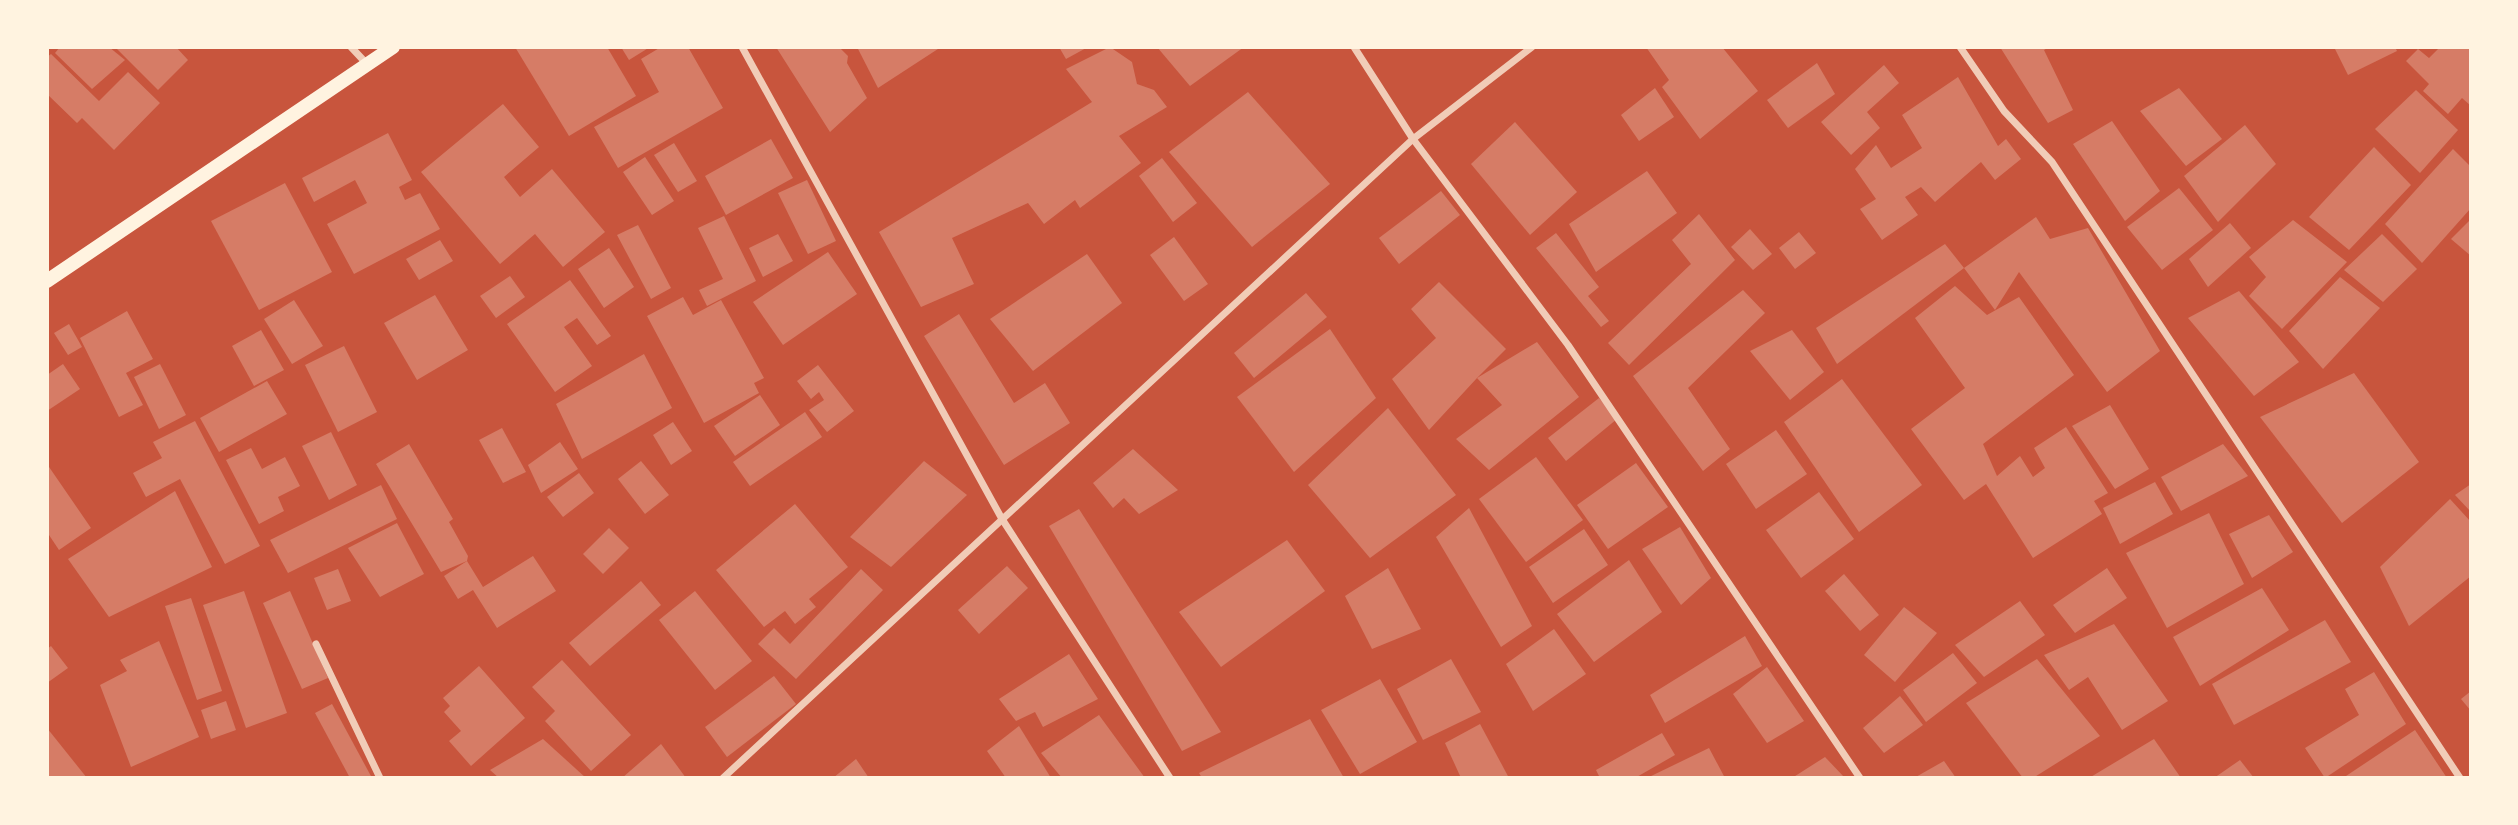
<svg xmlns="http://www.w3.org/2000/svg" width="2518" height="825" viewBox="0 0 2518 825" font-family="Georgia,serif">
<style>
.building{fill:#d67c66}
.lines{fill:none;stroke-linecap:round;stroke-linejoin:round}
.minor{stroke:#f1ccb7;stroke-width:7}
.secondary{stroke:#fff3e0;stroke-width:14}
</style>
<rect width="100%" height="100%" fill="#c8553d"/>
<g class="building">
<polygon points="60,47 109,47 125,60 92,89 55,53"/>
<polygon points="115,47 176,47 188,60 158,90"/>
<polygon points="515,47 607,47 636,96 569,136"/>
<polygon points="621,47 650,47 629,60"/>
<polygon points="661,47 688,47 723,108 618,168 594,127 659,92 641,59"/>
<polygon points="776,47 839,47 848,56 847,63 867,98 830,132"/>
<polygon points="857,47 941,47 878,88"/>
<polygon points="1059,47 1088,47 1066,59"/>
<polygon points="1110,47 1132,62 1137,84 1154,90 1167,107 1119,136 1141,163 1080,208 1075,200 1044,224 1028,203 952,238 974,284 921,307 879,232 1092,102 1066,69"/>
<polygon points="1157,47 1244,47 1190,86"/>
<polygon points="1646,47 1722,47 1758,91 1700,139 1662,87 1669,80"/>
<polygon points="2000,47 2049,47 2044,50 2073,110 2048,123"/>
<polygon points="2334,47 2395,47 2397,51 2348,75"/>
<polygon points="2440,47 2471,47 2471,106 2462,98 2448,114 2423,91 2429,84 2406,61 2418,49 2429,58"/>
<polygon points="51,54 99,101 128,72 160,103 114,150 82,118 77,123 47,94 47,57"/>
<polygon points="1817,63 1835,94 1788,128 1767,100"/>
<polygon points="1884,65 1899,83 1867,112 1880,128 1851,155 1821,122"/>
<polygon points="1958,77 1998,146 2006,139 2021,159 1995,180 1981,162 1935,202 1921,187 1905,197 1918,215 1882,240 1860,209 1876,199 1855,169 1876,145 1891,168 1922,148 1902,115"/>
<polygon points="1655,88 1674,117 1639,141 1621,115"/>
<polygon points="2179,88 2222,139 2186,166 2140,111"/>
<polygon points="2416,90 2458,130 2420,173 2375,129"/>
<polygon points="1248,92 1330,184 1252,247 1169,152"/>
<polygon points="503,104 539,147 504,177 520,197 552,169 605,232 563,267 535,234 500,264 421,172"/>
<polygon points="2112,121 2160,191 2125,221 2073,144"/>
<polygon points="1515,122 1577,192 1530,235 1471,164"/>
<polygon points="2245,125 2276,164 2218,222 2184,176"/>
<polygon points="388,133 412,180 399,187 405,200 420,193 440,229 354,274 327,224 367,203 355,180 314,202 302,178"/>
<polygon points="771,139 793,178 726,215 705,176"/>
<polygon points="674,143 697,181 678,192 654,155"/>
<polygon points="2374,147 2411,185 2349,250 2309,217"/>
<polygon points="2453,149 2471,167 2471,208 2422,263 2385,224"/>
<polygon points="645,157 674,201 652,215 623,172"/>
<polygon points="1162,158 1197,203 1173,222 1139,176"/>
<polygon points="1647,171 1677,213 1596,272 1569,224"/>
<polygon points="807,180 836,241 808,254 778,193"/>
<polygon points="285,183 332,272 259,310 211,221"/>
<polygon points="2179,188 2213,230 2162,270 2127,227"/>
<polygon points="1441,191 1460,215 1399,264 1379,238"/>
<polygon points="1699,214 1735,260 1629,365 1608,343 1691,264 1672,240"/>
<polygon points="724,216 756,281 707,306 699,290 723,279 698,228"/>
<polygon points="2036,217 2050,239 2088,228 2160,351 2107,392 2019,272 1995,310 1964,268"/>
<polygon points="2471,219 2471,256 2451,239"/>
<polygon points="2293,220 2347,262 2282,329 2249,296 2266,277 2249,257"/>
<polygon points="2230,223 2251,248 2208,287 2189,259"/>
<polygon points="638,225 671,288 651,299 617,235"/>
<polygon points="1750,229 1772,254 1753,270 1731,247"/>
<polygon points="1799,232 1816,253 1795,269 1779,248"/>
<polygon points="1556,233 1599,287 1588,296 1609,321 1601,327 1536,248"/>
<polygon points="778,234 793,261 763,277 749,248"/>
<polygon points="2382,234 2417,269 2383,302 2344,270"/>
<polygon points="1174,237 1208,284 1184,301 1150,255"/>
<polygon points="440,240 453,261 419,280 406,259"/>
<polygon points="1945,244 1964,268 1837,364 1816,328"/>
<polygon points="609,248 634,287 604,308 578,269"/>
<polygon points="828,252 857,294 783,345 753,302"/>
<polygon points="1087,254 1122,303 1033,371 990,319"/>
<polygon points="510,276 525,297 496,318 480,296"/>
<polygon points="2340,277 2380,308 2323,369 2289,331"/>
<polygon points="570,280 611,336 597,345 577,318 564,327 592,366 555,392 507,324"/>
<polygon points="1439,282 1506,349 1477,378 1537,342 1579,397 1489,470 1456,439 1502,405 1477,378 1429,430 1392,379 1436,338 1411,309"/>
<polygon points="1955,286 1987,315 2019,297 2074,375 1983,444 1997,476 2020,456 2033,477 2045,468 2034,448 2066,427 2108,493 2094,501 2102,514 2033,558 1986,484 1964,500 1911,429 1965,388 1915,318"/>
<polygon points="1743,290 1765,313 1688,388 1730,449 1703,471 1633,376"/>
<polygon points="2239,291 2299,362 2254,396 2188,318"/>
<polygon points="1306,293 1327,317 1254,378 1234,353"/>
<polygon points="435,295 468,350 417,380 384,323"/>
<polygon points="683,297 693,315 721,300 764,378 754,383 759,393 704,423 647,316"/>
<polygon points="294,300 323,346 292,364 264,319"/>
<polygon points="127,311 153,359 126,373 143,405 119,417 80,338"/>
<polygon points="959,314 1014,403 1045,383 1070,423 1004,465 924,336"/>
<polygon points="69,324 82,347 68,355 54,333"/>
<polygon points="1330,329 1376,398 1294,472 1237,397"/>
<polygon points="261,330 284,370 254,386 232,346"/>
<polygon points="1792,330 1824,372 1790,400 1750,351"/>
<polygon points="344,346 377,412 338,432 305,365"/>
<polygon points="644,354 672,408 582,459 556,404"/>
<polygon points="63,364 80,389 47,411 47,375"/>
<polygon points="160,364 186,415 159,429 134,377"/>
<polygon points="818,365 854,411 827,432 809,410 824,400 819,392 811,399 797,381"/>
<polygon points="2354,373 2419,462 2342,523 2260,417"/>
<polygon points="1842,379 1922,485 1859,532 1784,422"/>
<polygon points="267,381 287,414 219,452 200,418"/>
<polygon points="760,395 780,425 735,456 714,426"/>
<polygon points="1599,398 1617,419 1566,461 1548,438"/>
<polygon points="2110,405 2149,469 2115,489 2072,426"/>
<polygon points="1388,408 1456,495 1370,558 1308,485"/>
<polygon points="805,412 822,437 750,486 733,462"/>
<polygon points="195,421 260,546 225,564 180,479 146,497 133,473 162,458 153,442"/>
<polygon points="673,422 692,451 671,465 653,435"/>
<polygon points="502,428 526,472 503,483 479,440"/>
<polygon points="1776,430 1807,474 1756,509 1726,464"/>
<polygon points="331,432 357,485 329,500 302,446"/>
<polygon points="560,442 578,469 541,493 528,465"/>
<polygon points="409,444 453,519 449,522 468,556 467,561 441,572 376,464"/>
<polygon points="2223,444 2248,476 2181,511 2161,477"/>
<polygon points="251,448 262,469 285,457 300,486 278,497 284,511 259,524 226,460"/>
<polygon points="1133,449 1178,490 1139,514 1124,498 1113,508 1093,483"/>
<polygon points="1536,457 1583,520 1526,562 1479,499"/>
<polygon points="641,461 669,495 645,514 618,479"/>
<polygon points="924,461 967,495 891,567 850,537"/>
<polygon points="1636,463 1668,507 1608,549 1577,505"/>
<polygon points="47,464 91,528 59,550 47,532"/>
<polygon points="579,473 594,493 563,517 547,497"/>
<polygon points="2155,482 2173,514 2120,544 2103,508"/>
<polygon points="2471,484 2471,512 2455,495"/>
<polygon points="381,485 397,519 288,573 270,540"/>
<polygon points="175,491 212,567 109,617 68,559"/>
<polygon points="1819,492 1854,539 1801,578 1766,530"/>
<polygon points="2450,499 2471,522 2471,576 2409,626 2380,567"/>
<polygon points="795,504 848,567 809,599 816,607 795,624 785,611 764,627 716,570"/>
<polygon points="1469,508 1532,626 1501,647 1436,537"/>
<polygon points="1079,509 1221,732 1182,751 1049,526"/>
<polygon points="2209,513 2244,584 2167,628 2126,553"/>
<polygon points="2269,515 2293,552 2252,578 2229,534"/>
<polygon points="397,523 424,574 380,597 348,548"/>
<polygon points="1680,527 1711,578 1681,605 1642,549"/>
<polygon points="609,528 629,548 603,574 583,554"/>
<polygon points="1584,529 1608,565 1553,603 1529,567"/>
<polygon points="1287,540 1325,591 1221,667 1179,612"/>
<polygon points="533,556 556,591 497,628 473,590 458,599 444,576 467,561 483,587"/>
<polygon points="1629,560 1662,612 1594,662 1557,614"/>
<polygon points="1007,566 1028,588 979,634 958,610"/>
<polygon points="1388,568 1421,629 1372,649 1345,596"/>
<polygon points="2107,568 2127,598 2075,633 2053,605"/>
<polygon points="338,569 351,601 327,610 314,578"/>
<polygon points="861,569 883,590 796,679 758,644 774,628 790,644"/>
<polygon points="1844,574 1879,615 1860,631 1825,591"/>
<polygon points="641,581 661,605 590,666 569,643"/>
<polygon points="2262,588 2289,630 2200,686 2173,637"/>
<polygon points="244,591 287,713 246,728 203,605"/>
<polygon points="290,591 328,678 302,689 263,603"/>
<polygon points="695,591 752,661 715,690 659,620"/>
<polygon points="191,598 222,691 197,700 165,606"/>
<polygon points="2020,601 2045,635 1984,677 1955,645"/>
<polygon points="1904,607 1937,633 1895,682 1864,655"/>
<polygon points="2325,620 2351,662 2234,725 2212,684"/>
<polygon points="2114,624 2168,701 2122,730 2088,677 2069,690 2044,655"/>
<polygon points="1554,629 1586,674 1533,711 1506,664"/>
<polygon points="1745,636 1762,666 1665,723 1650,695"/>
<polygon points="159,641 199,737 131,767 100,685 127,671 120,660"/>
<polygon points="51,646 68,668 47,683 47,649"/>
<polygon points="1953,653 1977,683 1926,722 1903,690"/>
<polygon points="1069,654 1098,699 1043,727 1035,712 1016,721 999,699"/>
<polygon points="1451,659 1481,712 1423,740 1397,689"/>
<polygon points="2037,659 2100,736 2033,778 2023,778 1966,703"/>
<polygon points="562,660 631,735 591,771 545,721 555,711 532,687"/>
<polygon points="479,666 525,718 471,766 449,741 461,731 444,712 450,706 443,698"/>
<polygon points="1767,667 1804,721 1767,743 1733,694"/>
<polygon points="2374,672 2406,724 2325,778 2305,748 2359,715 2345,689"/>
<polygon points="774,676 796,704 727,757 705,727"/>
<polygon points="1380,679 1417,742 1360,774 1321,710"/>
<polygon points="2471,691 2471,711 2461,699"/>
<polygon points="1900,696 1923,725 1884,753 1863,728"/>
<polygon points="226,701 236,730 211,739 201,710"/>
<polygon points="332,704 372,778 350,778 315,713"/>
<polygon points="1099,715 1145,778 1062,778 1041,753"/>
<polygon points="1310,719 1344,778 1202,778 1199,773"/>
<polygon points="1480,724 1509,778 1461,778 1445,743"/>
<polygon points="1019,726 1051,778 1006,778 987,751"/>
<polygon points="47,728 87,778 47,778"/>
<polygon points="2415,730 2447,778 2343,778"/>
<polygon points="1662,733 1675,755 1635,778 1600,778 1596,770"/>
<polygon points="543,739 586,778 499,778 490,770"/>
<polygon points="2154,739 2181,778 2089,778"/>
<polygon points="661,744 686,778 622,778"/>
<polygon points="1709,748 1725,778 1647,778"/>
<polygon points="1825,757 1845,778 1792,778"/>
<polygon points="856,759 869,778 833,778"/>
<polygon points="2240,760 2254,778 2214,778"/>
<polygon points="1944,761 1956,778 1914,778"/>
</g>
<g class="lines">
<g class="minor">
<polyline points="351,47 366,63"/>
<polyline points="742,47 1002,519 1170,778"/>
<polyline points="1354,47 1413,139 1568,345 1860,778"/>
<polyline points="1960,47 2004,111 2052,162 2460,778"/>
<polyline points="316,644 380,778"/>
<polyline points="723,778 1413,139 1532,47"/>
</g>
<polyline class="secondary" points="47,281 393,47"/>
</g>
<rect width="2518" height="825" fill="none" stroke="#fff3e0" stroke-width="98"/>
</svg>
